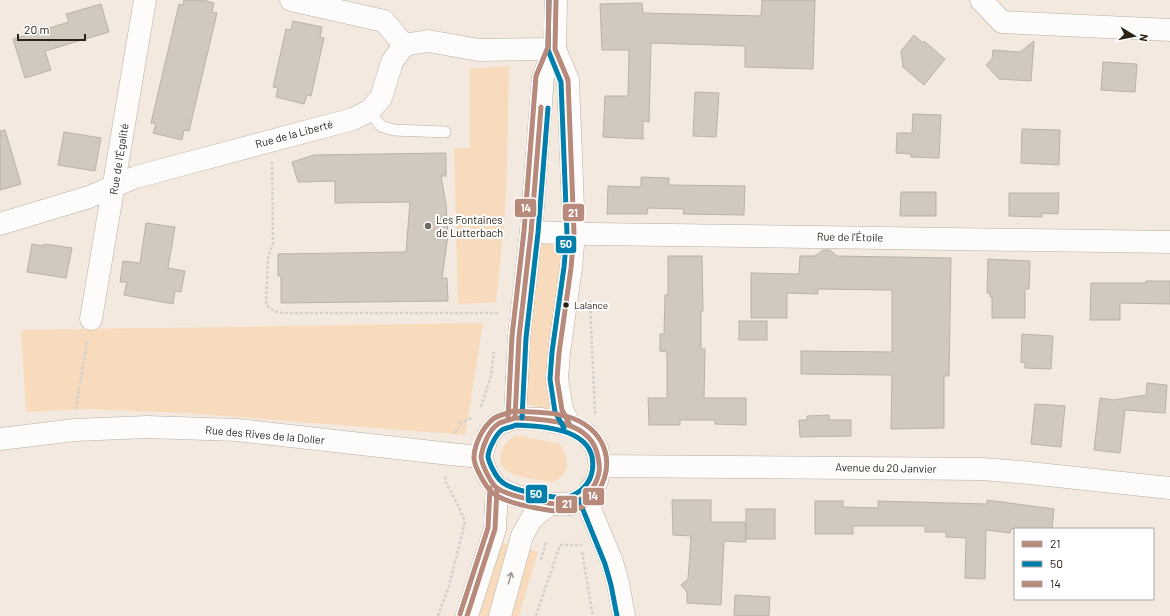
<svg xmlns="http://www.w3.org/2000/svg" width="1170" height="616" viewBox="0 0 1170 616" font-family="Barlow,sans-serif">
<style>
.green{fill:#f7dbbc}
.building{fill:#d1c8be;stroke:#bab1a8}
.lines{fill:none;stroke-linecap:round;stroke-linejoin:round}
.service-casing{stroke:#b7aea5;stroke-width:12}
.minor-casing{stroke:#b7aea5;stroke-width:23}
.secondary-casing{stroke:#b7aea5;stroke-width:23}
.path{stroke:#d3d0cd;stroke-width:2.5;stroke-dasharray:3 2;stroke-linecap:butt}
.service{stroke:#fdfcfa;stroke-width:11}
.minor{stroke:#fdfcfa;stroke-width:22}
.secondary{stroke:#fdfcfa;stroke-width:22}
.bus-1-casing{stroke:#fff;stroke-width:8}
.bus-2-casing{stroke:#fff;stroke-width:8}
.bus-3-casing{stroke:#fff;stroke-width:8}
.bus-1{stroke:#b78a7b;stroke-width:5}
.bus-2{stroke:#007eac;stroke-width:5}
.bus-3{stroke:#b78a7b;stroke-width:5}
.oneway{stroke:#9e9a95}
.poi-dot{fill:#71685e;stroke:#fff;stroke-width:1.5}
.bus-dot{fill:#2b2319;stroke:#fff;stroke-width:1.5}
.labels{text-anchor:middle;stroke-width:4;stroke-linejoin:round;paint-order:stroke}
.bus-label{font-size:10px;fill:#2b2319;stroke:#fff;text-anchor:start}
.street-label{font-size:11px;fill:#2b2319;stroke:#fff}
.poi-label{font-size:11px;fill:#2b2319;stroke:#fff;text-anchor:start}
.line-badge{stroke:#fff;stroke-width:1.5}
.badge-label{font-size:11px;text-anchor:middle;font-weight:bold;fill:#fff}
</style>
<rect width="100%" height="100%" fill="#f4e9de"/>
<g class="green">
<polygon points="509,66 507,168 505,213 496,302 458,304 454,148 470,148 470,69"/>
<polygon points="539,243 565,243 555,411 526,404 526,386"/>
<polygon points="483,323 465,435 188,413 85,409 26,412 21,330"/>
<path d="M516,435l44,9c9,14 12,31 -8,38 -15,-3 -54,-4 -52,-25 2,-11 7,-16 16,-22z"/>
<polygon points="498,542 510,545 490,616 478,616"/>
<polygon points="526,548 538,552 519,616 507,616"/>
</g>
<g class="building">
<polygon points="184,0 203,0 214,3 212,12 217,13 189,131 184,130 182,140 153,133 156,124 151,123 179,4 183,5"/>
<polygon points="762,0 815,0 813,69 745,67 745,46 651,43 649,122 643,121 643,139 603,137 605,96 628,96 629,50 602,50 600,4 642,3 643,13 761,16"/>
<polygon points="101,4 109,32 45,51 51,70 25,78 13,39 69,22 66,14"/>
<polygon points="293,21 322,27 320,37 324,38 311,96 307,95 304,104 276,97 278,88 273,87 286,29 291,30"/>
<polygon points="914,35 923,43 924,41 945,59 924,85 903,67 901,51"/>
<polygon points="1034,41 1031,81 999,79 986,65 992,59 993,50 1020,52"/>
<polygon points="1103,62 1137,64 1135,92 1101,90"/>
<polygon points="695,92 719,93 716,137 693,136"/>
<polygon points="913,114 941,115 939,158 911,157 911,154 896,153 897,133 912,133"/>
<polygon points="1022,129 1060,130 1059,165 1021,163"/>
<polygon points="5,130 21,184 0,190 0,131"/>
<polygon points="64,132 101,138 95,171 58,165"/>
<polygon points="446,153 446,176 441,176 446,204 448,235 442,278 447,278 448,301 281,303 281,276 278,276 278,254 406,252 410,202 335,203 335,181 298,182 292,162 314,155"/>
<polygon points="641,177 669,178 669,185 745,186 744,215 683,214 684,209 648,208 647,214 607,214 608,186 641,187"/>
<polygon points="901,192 936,192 936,216 900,216"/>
<polygon points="1009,193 1059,193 1058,214 1042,213 1042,217 1009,216"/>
<polygon points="146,223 175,227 168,268 185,271 181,292 175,291 173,304 124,295 127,282 120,282 123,261 140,263"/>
<polygon points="32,244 44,246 44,244 72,248 66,278 27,272"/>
<polygon points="823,250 830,250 837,256 951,258 949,376 944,376 944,428 891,429 892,375 801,374 801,351 892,352 892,290 818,289 818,294 787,293 787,318 751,318 751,273 799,274 800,256 815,256"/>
<polygon points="668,256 702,256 703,311 701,311 701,349 705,349 704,398 746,398 746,425 715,424 715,420 680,420 680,425 649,425 648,398 667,398 667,352 660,351 660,334 664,334 665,295 668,295"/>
<polygon points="988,259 1030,261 1029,289 1025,289 1025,318 992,318 992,297 990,297 990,293 987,293"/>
<polygon points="1146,281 1170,281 1170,304 1120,303 1120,320 1090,320 1091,283 1146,283"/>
<rect x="739" y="321" width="28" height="19"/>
<polygon points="1022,334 1053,336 1051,369 1025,368 1025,363 1021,362"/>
<polygon points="1147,383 1167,385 1165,413 1125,410 1120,453 1094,450 1100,398 1113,400 1146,395"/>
<polygon points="1035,404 1065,406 1061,447 1031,444"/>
<polygon points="829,415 829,420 851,420 851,436 800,437 799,420 807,420 807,416"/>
<polygon points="672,500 711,500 711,522 745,522 746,542 724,541 721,605 687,603 687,592 681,585 688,579 691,536 673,535"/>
<polygon points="987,500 1054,509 1052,529 1011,529 1010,533 986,530 985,579 965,578 966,538 946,537 946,532 925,532 925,526 853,526 853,534 815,534 815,501 843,501 843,507 878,508 878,501 987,504"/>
<rect x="746" y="509" width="29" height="30"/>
<polygon points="735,595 770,597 769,616 734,616"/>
</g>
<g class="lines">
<g class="service-casing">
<polyline id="service" points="369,111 381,126 393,130 445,132"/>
</g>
<g class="minor-casing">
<g id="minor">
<polyline points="291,0 384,21 404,45"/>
<polyline points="981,0 1002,22 1170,30"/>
<polyline points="0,224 89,197 136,177 353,119 369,111 381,98 392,62 404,45 428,41 479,50 555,49"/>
<polyline points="531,232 593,234 1170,242"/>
<polyline points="91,319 145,0"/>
<polyline points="0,439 75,430 147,427 237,430 450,454 481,457"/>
<polyline points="600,466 982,469 1020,472 1170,488"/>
<polyline points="585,497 612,562 618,583 624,616"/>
</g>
</g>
<g class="secondary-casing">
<g id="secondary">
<polyline points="555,49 568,80 574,233 571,268 559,353 557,379 562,410 570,425"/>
<polyline points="515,418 519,337 531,232 543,77 555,49 556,0"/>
<polygon points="515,418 541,419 570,425 586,434 597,448 600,466 597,481 585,497 571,504 550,504 517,496 497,488 487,474 481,457 488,435 498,424"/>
<polyline points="467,616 495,529 497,488"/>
<polyline points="500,616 522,536 532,518 550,504"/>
</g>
</g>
<g class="path">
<polyline points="272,162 273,243 268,258 266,305 274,311 282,313 499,313"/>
<polyline points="590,301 595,414"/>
<polyline points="481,407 491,376 494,352"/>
<polyline points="76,409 87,341"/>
<polyline points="455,433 461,423 473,417"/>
<polyline points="582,552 593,616"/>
<polyline points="541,560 546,542"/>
<polyline points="438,616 449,586 465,522 458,505 445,481 446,475"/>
<polyline points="536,616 560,545 582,545"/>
</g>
<use href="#service" class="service"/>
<use href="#minor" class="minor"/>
<use href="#secondary" class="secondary"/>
<g class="bus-1-casing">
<g id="bus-1">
<polyline points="556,0 555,49 568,80 574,233 571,268 559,353 557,379 562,410 570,425"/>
<polyline points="515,418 519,337 531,232 541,107"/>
<path d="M515,418c29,1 77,2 83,39 1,5 2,9 1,15 -2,11 -9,23 -20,28 -3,1 -6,3 -8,4 -14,3 -63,-8 -74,-16 -6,-4 -16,-25 -16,-32 2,-11 8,-26 17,-32 4,-3 12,-4 17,-6z"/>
<polyline points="467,616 495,529 497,488"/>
</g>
</g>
<g class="bus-2-casing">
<g id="bus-2">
<polyline points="549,0 548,50 561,82 567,233 564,267 552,352 550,379 555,412 564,428"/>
<polyline points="522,418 526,338 538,233 548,108"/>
<path d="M516,425c29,1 84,4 76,47 -2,11 -11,20 -21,24 -11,5 -62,-6 -70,-15 -5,-4 -12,-18 -13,-24 0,-7 8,-23 14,-27 3,-2 10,-3 14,-5z"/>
<polyline points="579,500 605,564 611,585 617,616"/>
</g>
</g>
<g class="bus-3-casing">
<g id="bus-3">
<path d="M513,411c-6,3 -15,4 -20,8 -10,8 -18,24 -19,37 -1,9 12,32 19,37 13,11 70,23 84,16 5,-2 10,-4 13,-8 28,-28 20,-69 -18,-83 -18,-6 -38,-6 -57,-7"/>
<polyline points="508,418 512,336 524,231 536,76 548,47 549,0"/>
<polyline points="460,614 488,528 490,488"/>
</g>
</g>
<use href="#bus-1" class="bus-1"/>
<use href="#bus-2" class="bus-2"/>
<use href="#bus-3" class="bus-3"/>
</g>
<defs><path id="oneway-shaft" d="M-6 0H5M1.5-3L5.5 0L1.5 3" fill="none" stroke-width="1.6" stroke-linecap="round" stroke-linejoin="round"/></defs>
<use class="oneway" href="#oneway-shaft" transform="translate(510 578) rotate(-75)"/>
<circle class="poi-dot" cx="428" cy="226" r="4"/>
<circle class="bus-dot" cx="566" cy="305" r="3.5"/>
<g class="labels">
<g class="bus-label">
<text x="574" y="309">Lalance</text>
</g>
<g class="street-label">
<text transform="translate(294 134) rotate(-15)" y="4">Rue de la Liberté</text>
<text transform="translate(119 159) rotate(-81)" y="4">Rue de l'Égalité</text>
<text transform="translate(850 237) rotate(1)" y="4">Rue de l'Étoile</text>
<text transform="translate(265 435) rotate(5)" y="4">Rue des Rives de la Doller</text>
<text transform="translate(886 468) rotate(1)" y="4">Avenue du 20 Janvier</text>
</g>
<g class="poi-label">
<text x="436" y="224">Les Fontaines<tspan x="436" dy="13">de Lutterbach</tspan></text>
</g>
</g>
<g class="line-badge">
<rect x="514" y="198" width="23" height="20" rx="4" fill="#b78a7b"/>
<rect x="562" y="203" width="23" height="19" rx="4" fill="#b78a7b"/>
<rect x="555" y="235" width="22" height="19" rx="4" fill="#007eac"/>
<rect x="525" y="484" width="23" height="20" rx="4" fill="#007eac"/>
<rect x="582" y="487" width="23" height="19" rx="4" fill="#b78a7b"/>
<rect x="555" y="495" width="23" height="19" rx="4" fill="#b78a7b"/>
</g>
<g class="badge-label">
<text x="526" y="212">14</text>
<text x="573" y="217">21</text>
<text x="566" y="248">50</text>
<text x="536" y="498">50</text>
<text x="593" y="500">14</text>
<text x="567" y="508">21</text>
</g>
<rect x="1014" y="528" width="140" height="72" fill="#ffffff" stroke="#aaa7a3"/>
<rect x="1022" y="541" width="20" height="6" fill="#b78a7b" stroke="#aaa7a3"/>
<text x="1050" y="548" font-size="12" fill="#2b2319">21</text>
<rect x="1022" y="561" width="20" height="6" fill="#007eac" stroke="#aaa7a3"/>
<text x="1050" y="568" font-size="12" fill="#2b2319">50</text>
<rect x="1022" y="581" width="20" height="6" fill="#b78a7b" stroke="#aaa7a3"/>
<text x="1050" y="588" font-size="12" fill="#2b2319">14</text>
<g transform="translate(1134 36) rotate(100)" stroke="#ffffff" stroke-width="3" paint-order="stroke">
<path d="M0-3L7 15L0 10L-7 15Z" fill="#2b2319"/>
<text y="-6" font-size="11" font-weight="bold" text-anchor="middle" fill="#2b2319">N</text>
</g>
<path d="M18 34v6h67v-6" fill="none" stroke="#2b2319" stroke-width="2"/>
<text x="24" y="34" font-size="12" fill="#2b2319" stroke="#ffffff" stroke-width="3" paint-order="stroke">20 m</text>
</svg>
